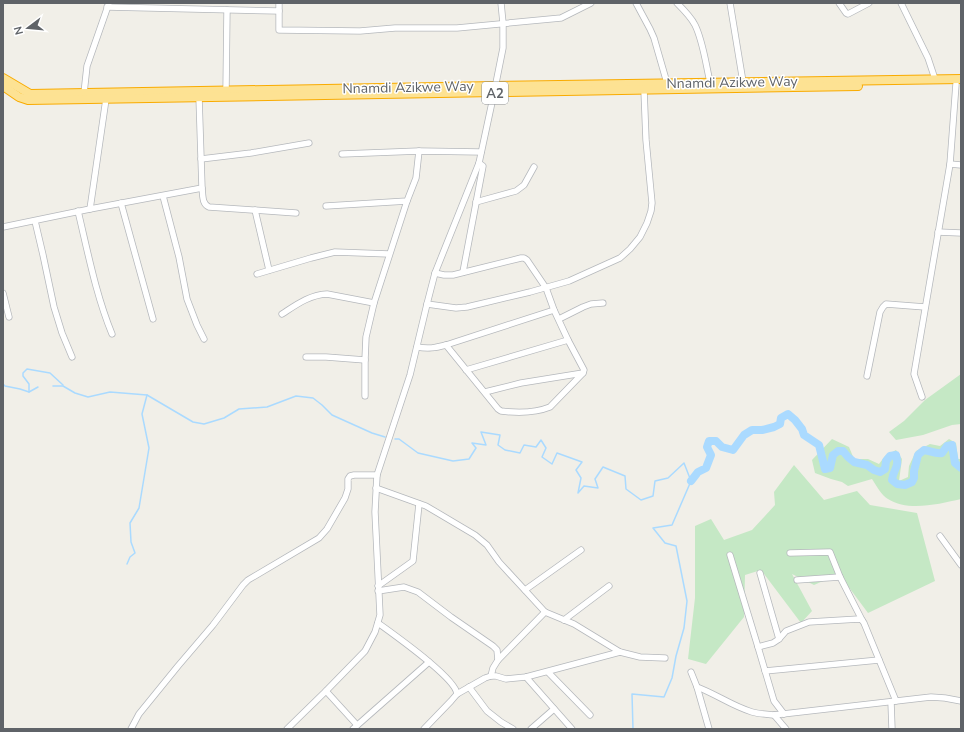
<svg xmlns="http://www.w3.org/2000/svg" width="964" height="732" viewBox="0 0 964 732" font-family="'Nunito Sans',sans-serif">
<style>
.green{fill:#c5e8c5}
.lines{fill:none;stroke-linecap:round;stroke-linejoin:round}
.stream{stroke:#aadaff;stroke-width:1.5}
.river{stroke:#aadaff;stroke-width:8}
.minor-casing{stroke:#b5b8bc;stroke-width:7}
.highway-casing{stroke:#f9ab00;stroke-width:10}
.minor{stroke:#fff;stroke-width:5.5}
.highway{stroke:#fde293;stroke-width:8}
.labels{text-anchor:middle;stroke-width:3;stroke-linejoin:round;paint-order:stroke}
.shield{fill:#fff;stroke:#8f9295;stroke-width:1}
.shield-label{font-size:13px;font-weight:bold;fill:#5f6368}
.street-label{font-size:14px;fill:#5f6368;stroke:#fff}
</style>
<rect width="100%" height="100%" fill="#f1efe8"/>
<g class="green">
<polygon points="961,374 961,424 952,425 923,435 896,440 889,432 904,421 925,400"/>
<path d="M832,439l17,8 5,12h14l11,5 6,-8 11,-6 6,9 -3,22 9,-4 1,-11 7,-15 14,-7 10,2 9,-7 7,4 2,16h3v40c-22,5 -53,13 -73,0 -6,-3 -12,-14 -16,-20l-24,7 -6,-4 -11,-3 -16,-6 -3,-13z"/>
<polygon points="794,465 824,500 857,491 870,505 917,513 935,581 868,613 839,574 814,585 792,574 812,611 801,623 761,570 745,575 744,617 706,664 688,659 695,598 695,526 711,519 724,540 752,530 775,505 774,492"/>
</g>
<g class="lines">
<g class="stream">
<polyline points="3,384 5,386 20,389 29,392 38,387"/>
<polyline points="53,386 63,386 75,393 88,397 110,392 147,395 193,422 204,424 224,418 239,409 267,407 296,396 313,398 322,405 332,415 372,433 385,437"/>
<polyline points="29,392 29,384 23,376 23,373 27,369 50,373 63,385"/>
<polyline points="395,439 399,439 418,453 453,461 469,459 476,448 472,443 486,445 481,432 500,435 498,445 505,450 520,453 524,445 536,447 541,440 546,448 542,457 552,464 557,453 582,462 576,470 581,478 578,493 584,486 598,488 595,479 603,467 625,476 626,489 641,500 653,496 655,481 668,478 684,463 691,481 672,525 653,528 665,543 676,546 687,601 684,628 676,656 672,678 664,697 632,694 633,729"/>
<polyline points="127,564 130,557 135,553 131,542 130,523 139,508 149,448 142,414 147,395"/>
</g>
<path class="river" d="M691,481l7,-9 8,-4 5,-13 -4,-8 2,-6h7l6,6 11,3 11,-15 8,-5h10l12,-3 6,-3 1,-6 7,-4 7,6 7,9 2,6 15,10 6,24 5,-1 3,-13 5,-4h5l5,6 6,5 13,3 7,5 6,2 5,-3 1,-8 4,-5 6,-1c4,13 -3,14 -4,25l5,4 8,1 7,-3 2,-4v-7l4,-16 6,-5c6,1 12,4 18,3l5,-7 5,-1 3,18 6,5"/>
<g class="minor-casing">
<g id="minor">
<polyline points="636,3 650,29 654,38 667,83 666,87"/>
<path d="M677,3c7,7 14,14 18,22 8,16 11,40 15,57"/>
<polyline points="730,3 743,82"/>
<polyline points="839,3 846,13 848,14 869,3"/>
<polyline points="901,3 928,58 935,79"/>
<polyline points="107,7 279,11 279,3"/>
<polyline points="279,11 279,30 360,31 395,28 457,28 561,18 591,3"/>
<polyline points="226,91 227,10"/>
<polyline points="84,93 87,66 109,3"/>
<path d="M199,97l3,91c1,8 0,16 7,19l87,6"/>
<polyline points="342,154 419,151 481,152"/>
<polyline points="201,159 251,153 309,143"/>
<polyline points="950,164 961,165"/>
<polyline points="163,196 179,257 187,299 197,325 204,339"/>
<polyline points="476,202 516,191 524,185 534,167"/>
<polyline points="121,203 153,319"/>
<polyline points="326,206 407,201 416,178 419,151"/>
<polyline points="90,209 106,99"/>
<polyline points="255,210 269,270"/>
<path d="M78,211c10,42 18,84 34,123"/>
<polyline points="35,221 43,255 54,307 62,333 72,357"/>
<polyline points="3,227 90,209 202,188"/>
<polyline points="938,232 961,233"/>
<polyline points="463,272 483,166 479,163"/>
<path d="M435,273l9,2h9l68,-17h3l3,2 19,28 8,22 14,30 16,30 -1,3 -33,34c-15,6 -33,6 -49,4l-3,-2 -52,-64"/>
<polyline points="257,274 311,258 335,252 389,254"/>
<polyline points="3,293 9,317"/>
<polyline points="427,304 456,308 467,307 530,292 569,281 620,258 630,249 640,237 647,223 651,211 652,203 646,140 644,90"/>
<path d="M282,314c14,-9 27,-19 45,-20l47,9"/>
<polyline points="559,319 583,307 591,304 603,303"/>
<path d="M417,347c11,2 18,1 29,-2l108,-35"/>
<polyline points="306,357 326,357 365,360"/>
<polyline points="466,370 568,340"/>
<polyline points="867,376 880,312 883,307 886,304 925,307"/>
<polyline points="485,392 521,383 583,373"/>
<polyline points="365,396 365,360 366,337 374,303 407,201"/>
<polyline points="922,397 914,374 950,164 956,84"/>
<polyline points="376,488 426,506 475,535 487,545 499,562 545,612 574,624 620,652 640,657 665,658"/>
<polyline points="940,536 961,565"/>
<polyline points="790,553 830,552 840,577 862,620"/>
<polyline points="730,555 758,647"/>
<polyline points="760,573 779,639"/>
<polyline points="797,580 840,577"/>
<polyline points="378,586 413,561 419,504"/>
<polyline points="525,590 581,550"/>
<polyline points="378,591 404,587 418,592 451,617 493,646 497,650 498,660 493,668 491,676"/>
<polyline points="564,620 609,586"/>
<path d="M378,623c15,11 78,55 79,71"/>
<polyline points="498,660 545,612"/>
<polyline points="765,671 879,660"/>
<polyline points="548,672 590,715"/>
<path d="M691,672l6,15c19,7 35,19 55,25 7,2 15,2 22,3l157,-18 14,1 16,3"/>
<polyline points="526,677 572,729"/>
<polyline points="469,687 487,711 501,722 513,729"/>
<polyline points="697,687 709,729"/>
<polyline points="326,691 357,725"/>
<polyline points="891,702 892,729"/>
<polyline points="784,714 774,701 758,647 773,643 779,639 786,631 809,622 859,619 862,620 864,623 896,701"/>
<polyline points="774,715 786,729"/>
<polyline points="131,729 139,714 178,666 213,625 243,585 248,580 319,538 327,529 345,498 348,489 348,479 350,476 354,475 377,475"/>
<polyline points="287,729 326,691 365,651 375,632 380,615 375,512 377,475 410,375 427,304 435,273 479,163 494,93 503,48 503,23 501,3"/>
<polyline points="353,729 429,662"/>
<polyline points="424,729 451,701 457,694 485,678 491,676 496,676 506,679 526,677 620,652"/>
<polyline points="531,729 554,709"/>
</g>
</g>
<g class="highway-casing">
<g id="highway">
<polyline points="3,78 30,94 495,86 961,79"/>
<polyline points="3,86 19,97 28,100 858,86"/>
</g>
</g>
<use href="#minor" class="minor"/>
<use href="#highway" class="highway"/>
</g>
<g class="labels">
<rect class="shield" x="482" y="82" width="26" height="22" rx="3"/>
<g class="shield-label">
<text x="495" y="98">A2</text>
</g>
<g class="street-label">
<text transform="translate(732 82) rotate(-1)" y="5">Nnamdi Azikwe Way</text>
<text transform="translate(408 87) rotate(-1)" y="5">Nnamdi Azikwe Way</text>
</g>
</g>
<rect width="964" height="732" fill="none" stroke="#5f6368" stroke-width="8"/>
<g transform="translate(28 28) rotate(254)" stroke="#ffffff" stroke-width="3" paint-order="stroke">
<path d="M0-3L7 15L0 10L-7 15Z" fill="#5f6368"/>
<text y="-6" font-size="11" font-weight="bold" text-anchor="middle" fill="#5f6368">N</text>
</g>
</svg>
